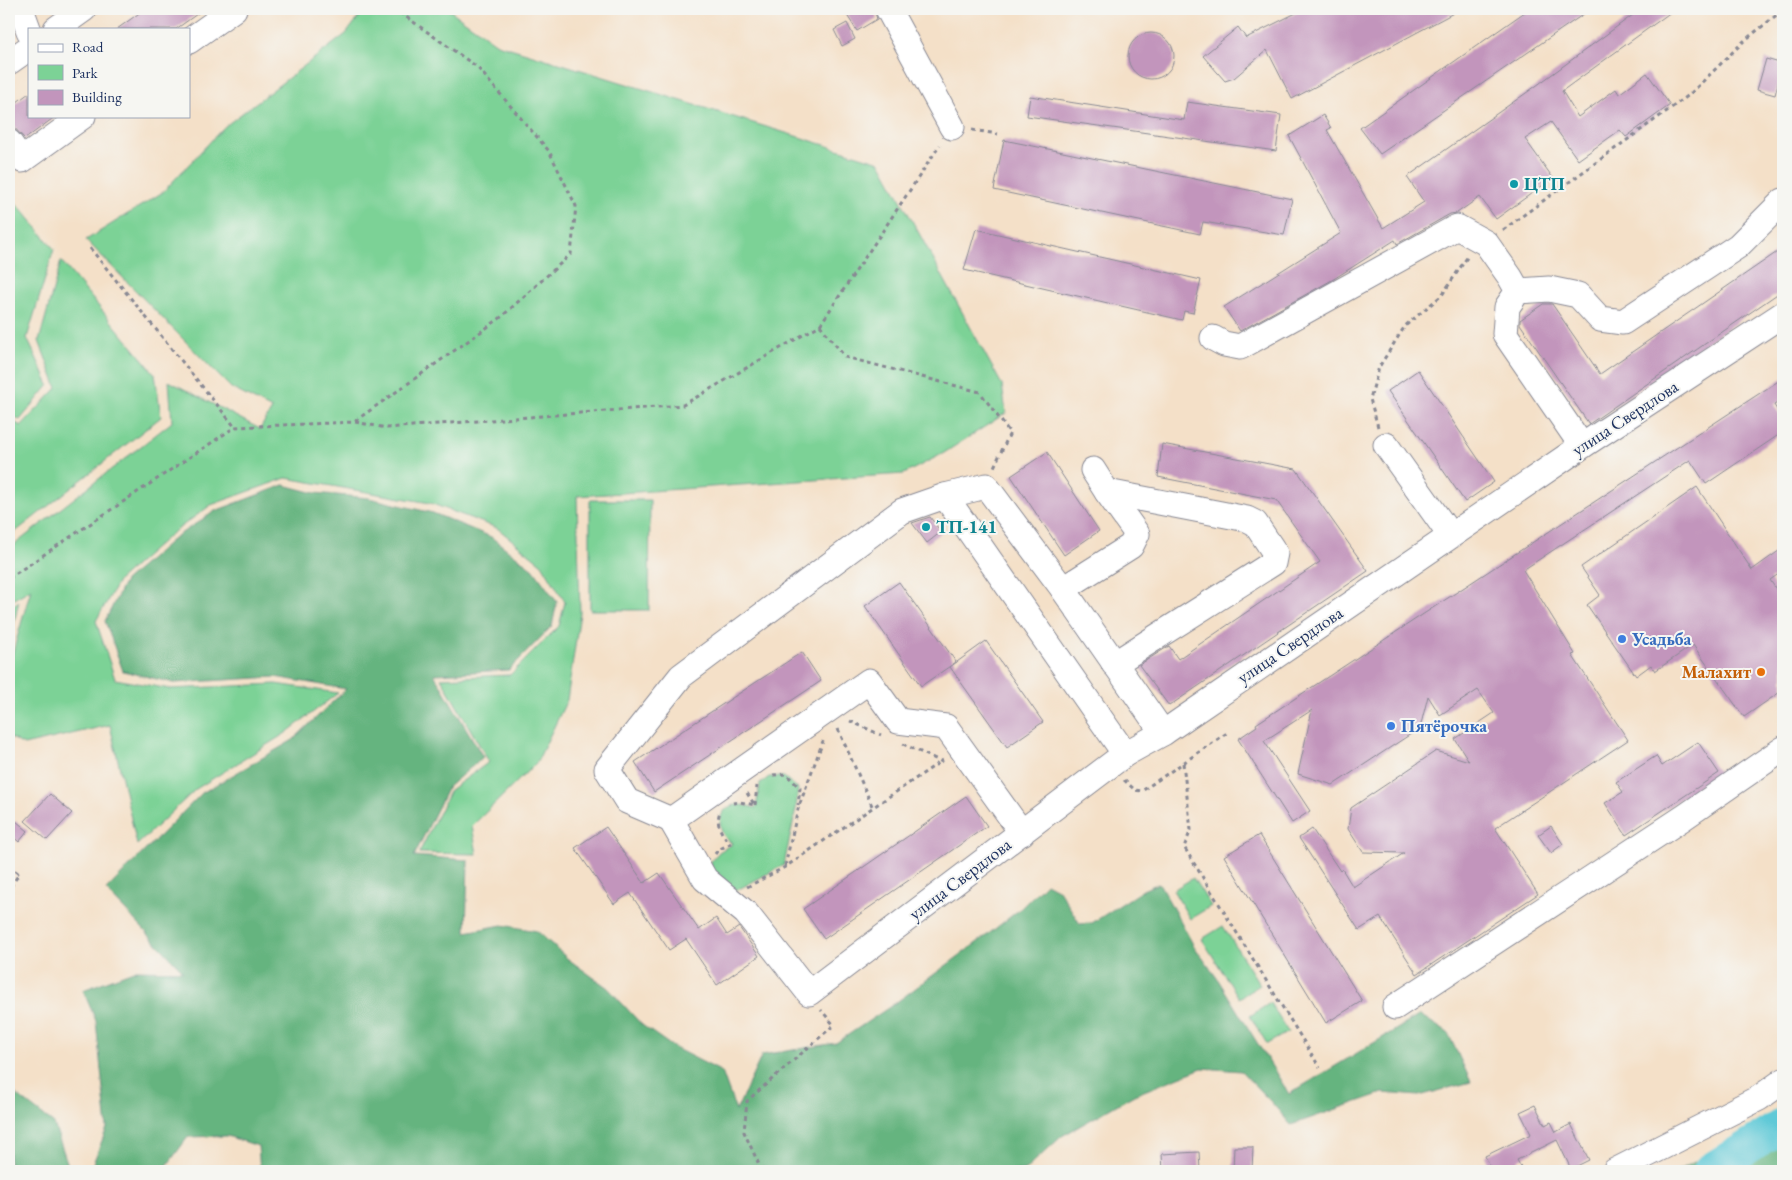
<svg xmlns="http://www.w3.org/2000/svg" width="1792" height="1180" viewBox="0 0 1792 1180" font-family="'EB Garamond',serif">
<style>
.green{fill:#7cd296;stroke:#4c807a}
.forest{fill:#65b47f;stroke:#40726e}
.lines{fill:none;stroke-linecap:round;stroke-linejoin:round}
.river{stroke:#5ec9d7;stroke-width:34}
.building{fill:#c295bc}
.minor-casing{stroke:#888893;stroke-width:27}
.path{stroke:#888893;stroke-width:3;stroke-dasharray:4 4;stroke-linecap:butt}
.minor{stroke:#fff;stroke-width:25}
.culture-dot{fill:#0f9aa8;stroke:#f6f6f2;stroke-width:2}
.shop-dot{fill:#3f7fe0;stroke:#f6f6f2;stroke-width:2}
.food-dot{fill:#e8710a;stroke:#f6f6f2;stroke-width:2}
.labels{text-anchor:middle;stroke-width:4;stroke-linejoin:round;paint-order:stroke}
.culture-label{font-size:18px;font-weight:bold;fill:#0d838f;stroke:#f6f6f2;text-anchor:start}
.street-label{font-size:18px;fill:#1b2f5e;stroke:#f6f6f2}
.shop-label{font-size:18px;font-weight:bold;fill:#366cbe;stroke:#f6f6f2;text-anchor:start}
.food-label{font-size:18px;font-weight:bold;fill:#c56008;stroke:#f6f6f2;text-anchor:end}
</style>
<rect width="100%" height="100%" fill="#f6f6f2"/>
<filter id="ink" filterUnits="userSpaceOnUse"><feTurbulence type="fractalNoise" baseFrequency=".02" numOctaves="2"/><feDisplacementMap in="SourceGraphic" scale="10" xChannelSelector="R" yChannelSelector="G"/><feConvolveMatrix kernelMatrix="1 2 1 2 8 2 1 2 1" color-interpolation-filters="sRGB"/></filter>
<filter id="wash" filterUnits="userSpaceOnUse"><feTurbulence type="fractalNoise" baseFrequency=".0096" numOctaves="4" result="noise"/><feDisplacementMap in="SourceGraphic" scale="20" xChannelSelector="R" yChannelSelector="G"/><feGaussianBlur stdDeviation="1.12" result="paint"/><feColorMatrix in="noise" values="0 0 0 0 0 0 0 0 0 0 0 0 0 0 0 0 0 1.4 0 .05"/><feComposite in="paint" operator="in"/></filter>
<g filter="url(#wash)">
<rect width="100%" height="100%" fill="#f4e0c8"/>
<g class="green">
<polygon points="365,9 448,9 497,44 880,162 1002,385 1006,413 944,453 904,474 577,496 580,613 567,700 537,762 472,826 477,854 419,853 450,790 489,762 441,678 510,675 559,626 565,602 542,564 497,528 430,503 286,478 211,505 171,534 119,580 96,621 115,679 170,689 276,684 338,693 286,733 196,789 137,845 110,725 24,745 9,737 9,666 31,589 9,602 9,547 14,545 172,422 169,381 260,429 272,409 231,388 86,240 163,192 224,127 346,34"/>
<polygon points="9,196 24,212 54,249 27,338 49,385 20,420 9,414"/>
<polygon points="61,261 155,374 161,417 9,537 9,419 21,426 57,388 39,341"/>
<polygon points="590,500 650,500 649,610 590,610"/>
<polygon points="19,601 9,645 9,646 9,608"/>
<path d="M769,777h15l14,12 -2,20 -12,56 -47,25 -25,-13 -1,-16 8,-9 13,-8c-3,-3 -9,-8 -10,-12 -6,-15 3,-28 18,-27 5,0 11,2 16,3l4,-24z"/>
<polygon points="1193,878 1211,906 1190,919 1173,890"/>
<polygon points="1223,926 1260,985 1239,998 1202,939"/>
<polygon points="1270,1003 1288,1032 1267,1044 1250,1016"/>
</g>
<g class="forest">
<polygon points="284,485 315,493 369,498 433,513 491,537 533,569 557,602 552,626 509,670 434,674 483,757 448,787 414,856 468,860 466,932 502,925 537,931 568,959 608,988 642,1025 673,1047 722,1072 736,1111 762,1055 836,1043 894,1004 986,936 1020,909 1046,883 1059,890 1080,924 1092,923 1143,890 1159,883 1194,946 1217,978 1289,1094 1420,1015 1448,1033 1471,1082 1419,1096 1383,1093 1291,1125 1272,1103 1241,1071 1202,1068 1134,1095 1062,1136 1024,1171 260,1171 258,1146 227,1136 188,1137 163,1171 90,1171 107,1128 96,1021 83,990 136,970 183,971 106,890 202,793 293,740 346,689 275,677 174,683 123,671 105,621 125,581 174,538 215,511"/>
<polygon points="9,1089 54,1124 70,1171 9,1171"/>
<polygon points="1783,1113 1783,1171 1677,1171"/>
</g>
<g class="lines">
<polyline class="river" points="1709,1171 1783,1125"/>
</g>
<g id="blocks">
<g class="building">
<polygon points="145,9 204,9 176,29 117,29"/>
<polygon points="843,9 874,9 877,19 857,31"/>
<polygon points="1304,9 1461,9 1292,99 1267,50 1234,78 1225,81 1203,56 1238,27 1246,38"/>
<polygon points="1529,9 1591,9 1380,154 1360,128"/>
<polygon points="1641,9 1675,9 1562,91 1578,117 1616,89 1619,94 1647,73 1670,105 1626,137 1620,130 1578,160 1551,122 1525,139 1553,178 1496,219 1480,197 1457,213 1450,214 1397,244 1395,240 1332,280 1240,331 1224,307 1341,233 1289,136 1323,115 1331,128 1327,130 1383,228 1424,202 1407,177 1536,86"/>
<polygon points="847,23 855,39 842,46 834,30"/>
<circle cx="1151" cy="56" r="23"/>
<polygon points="1766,59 1783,64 1775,95 1757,90"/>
<polygon points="29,93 29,116 56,116 25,139 9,122 9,108"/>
<polygon points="1030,96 1184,120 1187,102 1281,115 1276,151 1027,116"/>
<polygon points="1004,140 1292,199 1284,235 1203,222 1200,234 994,190"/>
<polygon points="976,229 1201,280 1193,313 1184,311 1182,320 964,270"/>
<polygon points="1783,248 1783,290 1589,424 1520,324 1520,320 1543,304 1552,304 1600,374"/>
<polygon points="1418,370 1494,482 1465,502 1388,391"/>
<polygon points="1783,378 1783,399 1774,405 1783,420 1783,432 1706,484 1690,460 1523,570 1575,654 1572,655 1628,740 1495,828 1538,894 1417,974 1380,917 1359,930 1299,838 1312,829 1340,871 1342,869 1353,887 1404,853 1363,852 1348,829 1351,808 1436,751 1469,761 1455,739 1494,713 1478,690 1440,715 1428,696 1420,728 1333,785 1298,774 1312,710 1264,741 1310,811 1292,823 1238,739 1257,726 1256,724"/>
<polygon points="1162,444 1296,469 1368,571 1169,706 1139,665 1169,646 1178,659 1320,562 1276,500 1158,477"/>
<polygon points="1047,452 1099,531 1064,555 1011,476"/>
<polygon points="1697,487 1752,570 1783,548 1783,571 1770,580 1783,600 1783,690 1744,717 1693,645 1655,671 1651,665 1636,676 1587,605 1600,595 1581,567"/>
<polygon points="930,517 941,532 927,543 912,523"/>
<polygon points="899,582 956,662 921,686 865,606"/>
<polygon points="986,641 1043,722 1007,747 950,667"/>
<polygon points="802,652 821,681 654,792 635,762"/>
<polygon points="1698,742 1719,773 1626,835 1605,803 1623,792 1616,782 1656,756 1662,766"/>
<polygon points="50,794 72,813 47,840 25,821"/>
<polygon points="966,796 987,826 824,939 803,909"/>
<polygon points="16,821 28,831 19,842 9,833 9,829"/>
<polygon points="1551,826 1563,844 1551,853 1538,835"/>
<polygon points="606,827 644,883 659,873 699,930 716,918 727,935 739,927 759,956 717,985 686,939 669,950 630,893 614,904 575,848"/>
<polygon points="1259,835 1362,1001 1326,1023 1224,856"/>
<polygon points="1535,1105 1545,1125 1551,1122 1556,1132 1571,1124 1589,1160 1571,1169 1557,1140 1517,1160 1523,1171 1492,1171 1485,1156 1531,1134 1520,1112"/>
<polygon points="1234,1147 1253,1147 1252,1171 1233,1171"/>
<polygon points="1199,1152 1200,1171 1163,1171 1162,1154"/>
</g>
</g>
</g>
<g filter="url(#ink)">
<use href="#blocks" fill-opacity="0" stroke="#888893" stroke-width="1"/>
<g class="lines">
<g class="minor-casing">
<g id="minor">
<polyline points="21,9 29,31"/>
<polyline points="888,9 952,127"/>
<polyline points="56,29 84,9"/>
<polyline points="189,41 234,9"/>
<polyline points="9,62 29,48"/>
<polyline points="9,142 22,160 83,116"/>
<polyline points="1213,338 1224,344 1240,347 1457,227 1486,243 1510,277 1518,291"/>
<polyline points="1386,445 1450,535"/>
<polyline points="1582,446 1505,334 1507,307 1518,291 1549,289 1578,295 1600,319 1623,322 1738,246 1783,201"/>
<polyline points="1093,470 1107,492"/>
<polyline points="945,496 1125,754"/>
<polyline points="1063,589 1131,546 1137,534 1107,492 1247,519 1255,523 1275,553 1273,563 1114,664"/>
<polyline points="671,820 627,801 607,769 681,676 902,511 945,496 986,486 1063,589 1163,733"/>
<polyline points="1022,833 946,727 898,721 869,681 671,820 705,879 746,913 809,993 1125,754 1163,733 1582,446 1783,314"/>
<polyline points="1395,1007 1683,818 1783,749"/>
<polyline points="1615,1171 1759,1098 1783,1081"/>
</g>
</g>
<g class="path">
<polyline points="972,130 998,134"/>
<polyline points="1503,230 1689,95 1745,40 1783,10"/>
<polyline points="90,248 235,427"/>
<polyline points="820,325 845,357 980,392 1010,433 994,467"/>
<polyline points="355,421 499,319 571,254 576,206 549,151 477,67 395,9"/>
<polyline points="1378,427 1370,399 1379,367 1405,326 1442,295 1468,256"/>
<polyline points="9,578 235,427 355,422 387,428 683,405 820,325 940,145"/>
<polyline points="850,721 881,735"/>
<polyline points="838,729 873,808"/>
<polyline points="903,744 942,762"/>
<polyline points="1183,763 1191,830 1184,847 1320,1068"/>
<polyline points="773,775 786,774 800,788 798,805"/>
<polyline points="1124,780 1135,790 1142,791 1227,733"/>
<polyline points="747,793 754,804"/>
<polyline points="733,803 740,802 755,805"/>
<polyline points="755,805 757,786"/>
<path d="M715,854l3,-4 12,-6c-8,-9 -15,-20 -10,-32"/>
<polyline points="9,866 19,874 9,889"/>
<polyline points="785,866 798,809 823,741"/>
<polyline points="747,887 785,867 943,760"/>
<polyline points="762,1171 744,1132 747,1101 834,1025 821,1010"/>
</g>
<use href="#minor" class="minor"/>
</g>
</g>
<g class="culture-dot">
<circle cx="1514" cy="184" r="5"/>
<circle cx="926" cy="527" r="5"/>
</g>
<g class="shop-dot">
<circle cx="1622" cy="639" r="5"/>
<circle cx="1391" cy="726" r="5"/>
</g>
<circle class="food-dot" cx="1761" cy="672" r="5"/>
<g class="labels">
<g class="culture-label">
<text x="1524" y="190">ЦТП</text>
<text x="936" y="533">ТП-141</text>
</g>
<g class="street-label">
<text transform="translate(1625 418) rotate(-33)" y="6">улица Свердлова</text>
<text transform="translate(1290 645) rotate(-34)" y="6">улица Свердлова</text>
<text transform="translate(960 879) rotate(-37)" y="6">улица Свердлова</text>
</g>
<g class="shop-label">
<text x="1632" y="645">Усадьба</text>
<text x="1401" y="732">Пятёрочка</text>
</g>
<g class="food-label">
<text x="1751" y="678">Малахит</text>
</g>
</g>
<rect width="1792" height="1180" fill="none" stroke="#f6f6f2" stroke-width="30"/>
<rect x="28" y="28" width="162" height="90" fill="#f6f6f2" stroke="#9ea6b7"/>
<rect x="38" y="44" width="25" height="8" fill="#ffffff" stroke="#9ea6b7"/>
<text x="72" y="52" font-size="15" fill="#1b2f5e">Road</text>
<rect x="38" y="65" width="25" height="15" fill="#7cd296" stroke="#9ea6b7"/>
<text x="72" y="78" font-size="15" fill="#1b2f5e">Park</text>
<rect x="38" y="90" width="25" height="15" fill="#c295bc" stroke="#9ea6b7"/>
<text x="72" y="102" font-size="15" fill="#1b2f5e">Building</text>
</svg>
